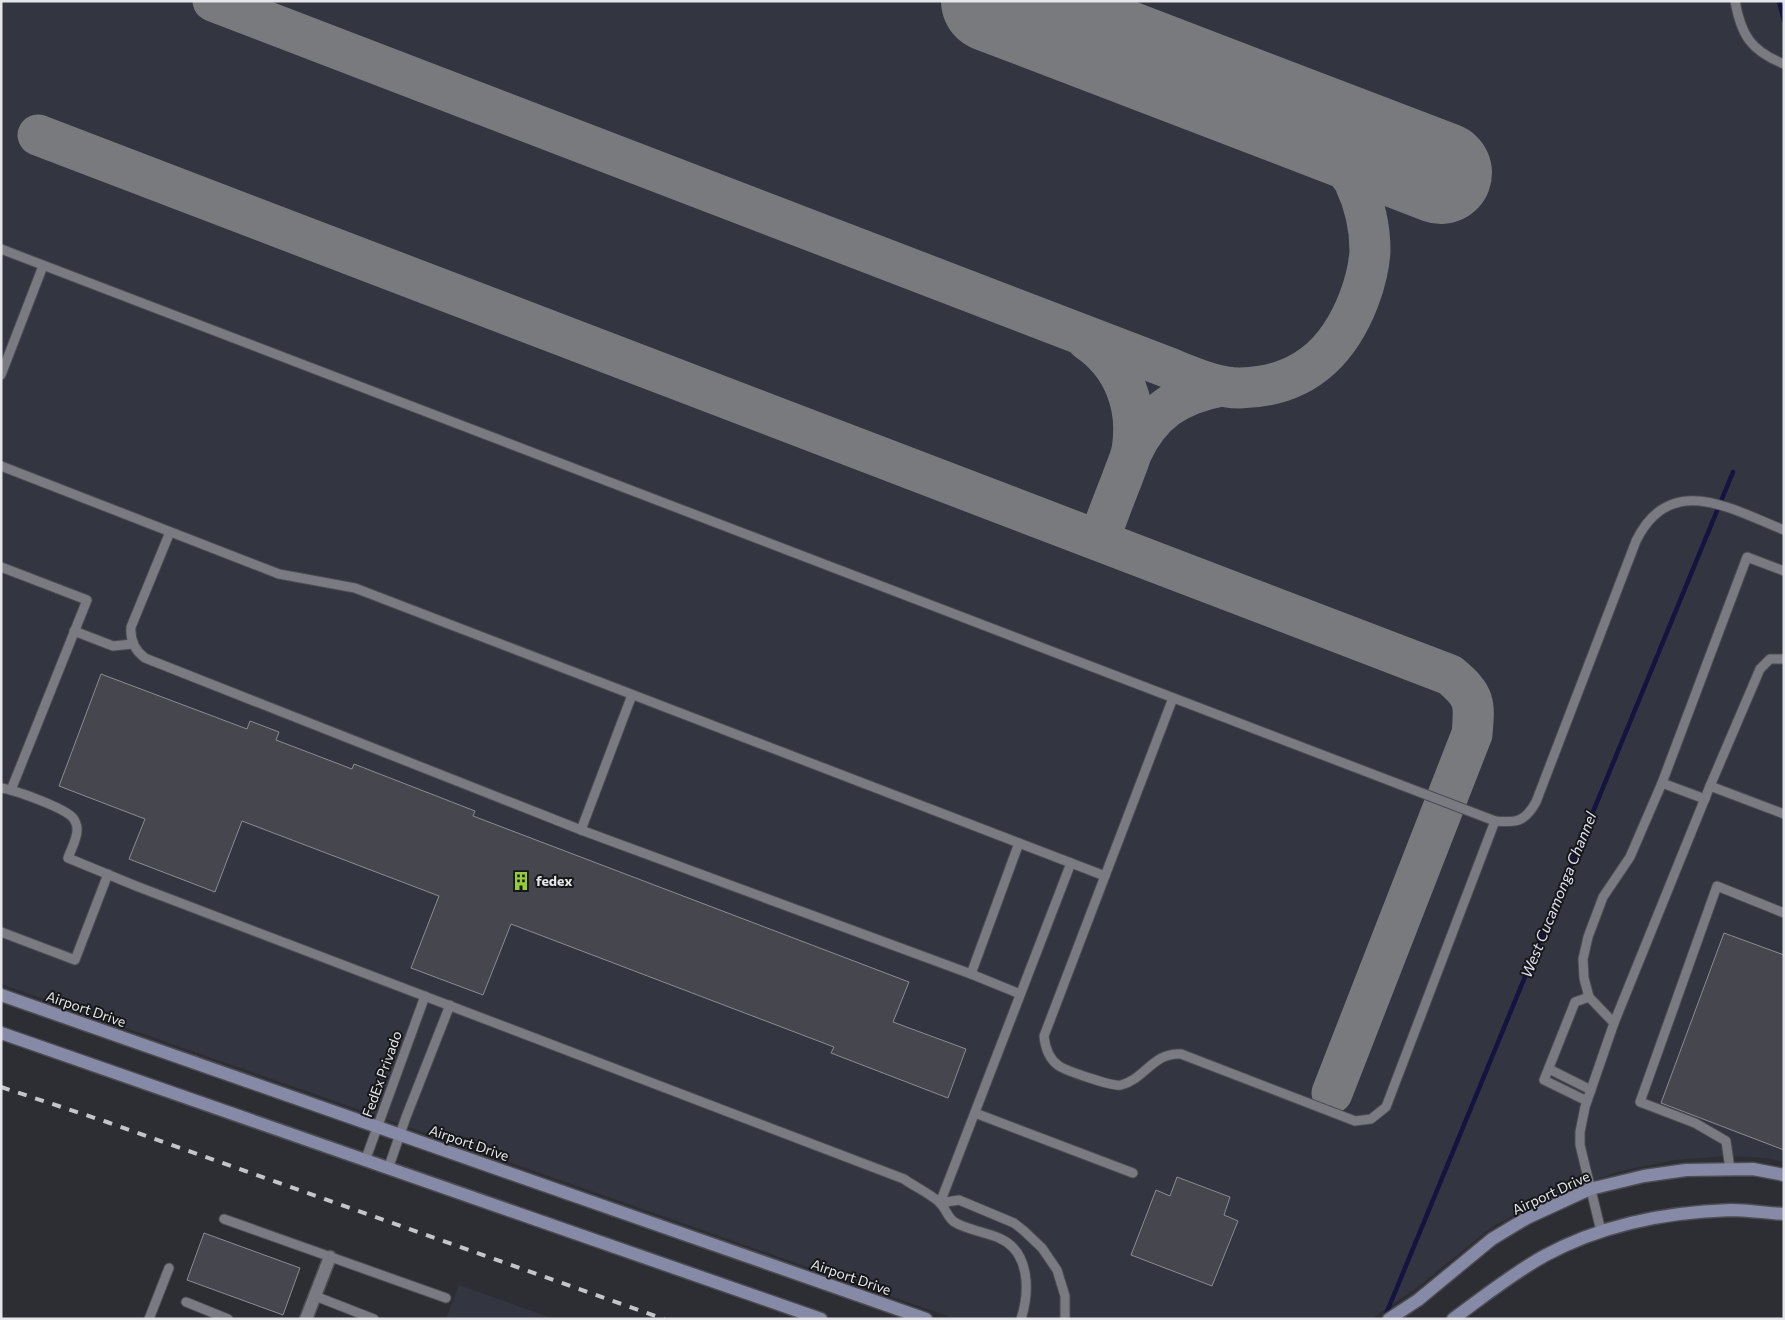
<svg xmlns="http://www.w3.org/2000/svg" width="1785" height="1320" viewBox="0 0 1785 1320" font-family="Commissioner,sans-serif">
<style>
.built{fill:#333541}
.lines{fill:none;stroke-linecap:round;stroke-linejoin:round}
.stream{stroke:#151340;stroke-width:4.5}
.taxiway{stroke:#787a7e;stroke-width:41}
.runway{stroke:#787a7e;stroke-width:102}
.building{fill:#46474e;stroke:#8a8b93}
.lane-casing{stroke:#4c4c52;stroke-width:11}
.street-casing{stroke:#4c4c52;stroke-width:15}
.secondary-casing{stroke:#4c4c52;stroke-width:15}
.lane{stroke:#7a7b82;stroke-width:9}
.street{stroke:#7a7b82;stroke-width:12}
.secondary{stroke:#878aa6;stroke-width:12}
.rail{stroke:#c4c5c9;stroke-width:4;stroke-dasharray:9 9;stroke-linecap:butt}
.labels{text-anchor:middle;stroke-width:4;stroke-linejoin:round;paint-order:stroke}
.poi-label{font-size:14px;font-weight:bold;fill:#e5e6ea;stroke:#161719;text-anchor:start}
.street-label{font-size:14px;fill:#e5e6ea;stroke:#161719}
.water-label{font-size:15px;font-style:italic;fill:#e0e2f3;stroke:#161719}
</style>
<rect width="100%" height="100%" fill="#2d2e34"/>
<g class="built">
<polygon points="1,1 1784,1 1784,1162 1768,1158 1726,1156 1675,1160 1620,1171 1547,1198 1493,1226 1419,1286 1371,1319 956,1319 1,984"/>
<polygon points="459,1285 554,1319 446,1319"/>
</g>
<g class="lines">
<g class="stream">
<polyline points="1779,1 1784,21"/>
<polyline points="1384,1319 1733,472"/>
</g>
<g class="taxiway">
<path d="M213,1l951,365c24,9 50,22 76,22 61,-1 98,-34 119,-89 6,-16 10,-31 11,-48 0,-23 -6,-49 -16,-70 -3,-5 -7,-10 -11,-15 -16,-23 -36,-37 -59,-53"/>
<path d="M38,135l1412,540c25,21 25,27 22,59l-140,359"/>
<path d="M1087,340c37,25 52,67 45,110 -2,10 -7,20 -10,29 -8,20 -16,41 -23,61"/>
<path d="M1132,452c19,-40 46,-58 89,-66"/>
</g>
<polyline class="runway" points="992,1 1441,173"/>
</g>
<g class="building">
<polygon points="101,674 247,729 250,721 279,732 276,740 352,769 354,764 475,811 473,816 909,982 893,1022 966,1049 948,1098 831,1053 834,1047 511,924 483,995 411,968 439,896 242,821 215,892 129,859 145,819 59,786"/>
<polygon points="1724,933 1784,955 1784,1150 1661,1103"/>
<polygon points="1177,1177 1230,1197 1224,1215 1238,1221 1212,1286 1131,1255 1156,1190 1170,1196"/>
<polygon points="204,1233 300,1268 283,1315 187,1280"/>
</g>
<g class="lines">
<g class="lane-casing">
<g id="lane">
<path d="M1735,1c6,34 16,50 49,63"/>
<path d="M1,249l1494,572c21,2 30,1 41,-19l100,-261c34,-70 95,-32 148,-11"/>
<polyline points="1,375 43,266"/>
<path d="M1,466l278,108 76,14 750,288 -61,160c1,11 5,23 15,30 8,5 54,21 62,19 24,-6 32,-33 60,-31l174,67 16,-2 15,-12 109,-286"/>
<path d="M170,532l-39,95c-1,13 3,23 14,31l436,172 390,144 48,-131"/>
<polyline points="1,567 87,600 11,790"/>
<polyline points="74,631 113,646 133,644"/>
<polyline points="1710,786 1784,814"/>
<path d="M1,788c14,2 64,20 72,30 2,2 4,8 4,10 1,10 -6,21 -9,30l68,28 768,293c11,8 25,14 35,23 6,5 8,14 14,19 8,7 35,12 46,17 31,13 31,53 22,81"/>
<polyline points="1705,799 1662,783 1747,557 1784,571"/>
<polyline points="581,830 632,695"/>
<polyline points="1105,876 1173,698"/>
<polyline points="1,932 75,960 108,874"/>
<polyline points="971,974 1020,994"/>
<polyline points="1614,1023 1589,997 1584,978 1583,959 1588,937 1603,897 1630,857 1662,783"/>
<polyline points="1549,1069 1591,1090"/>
<polyline points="1587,1101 1544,1080 1575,1002 1589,997"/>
<polyline points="975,1113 1133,1173"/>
<polyline points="365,1161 425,996"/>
<polyline points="388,1169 406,1117 450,1005"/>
<polyline points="1730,1169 1726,1141 1695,1123 1640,1102 1717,886 1784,913"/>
<polyline points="940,1203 1071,863"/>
<polyline points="940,1203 959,1200 1014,1223 1023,1230 1042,1248 1057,1270 1065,1296 1065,1319"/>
<polyline points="224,1219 446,1298"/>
<polyline points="1601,1231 1580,1145 1580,1132 1585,1107 1614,1023 1710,786 1760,669 1770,659 1784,659"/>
<polyline points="315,1296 374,1319"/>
<polyline points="186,1302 228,1319"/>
<polyline points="149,1319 169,1268"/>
</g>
</g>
<g class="street-casing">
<polyline id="street" points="306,1319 330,1257"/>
</g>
<g class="secondary-casing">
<g id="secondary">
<polyline points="1,995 926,1319"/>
<polyline points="1,1033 821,1319"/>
<polyline points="1389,1319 1418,1300 1492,1239 1527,1218 1590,1189 1644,1176 1686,1170 1753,1169 1784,1175"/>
<path d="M1453,1319c30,-22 59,-45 91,-63 57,-31 122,-44 187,-46 17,0 35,3 53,4"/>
</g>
</g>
<use href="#lane" class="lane"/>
<use href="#street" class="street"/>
<use href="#secondary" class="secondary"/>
<polyline class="rail" points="1,1087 107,1122 664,1319"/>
</g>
<defs>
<g id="building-bare" transform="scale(1.5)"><path d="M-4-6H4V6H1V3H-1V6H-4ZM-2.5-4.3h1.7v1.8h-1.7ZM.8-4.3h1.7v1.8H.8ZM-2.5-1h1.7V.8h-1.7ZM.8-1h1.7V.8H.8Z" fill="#93cd3d" stroke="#161719" stroke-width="2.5" paint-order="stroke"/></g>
</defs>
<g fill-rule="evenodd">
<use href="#building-bare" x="521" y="881"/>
</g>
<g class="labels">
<g class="poi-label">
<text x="536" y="886">fedex</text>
</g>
<g class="street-label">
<text transform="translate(86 1009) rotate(19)" y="5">Airport Drive</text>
<text transform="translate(382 1074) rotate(-70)" y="5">FedEx Privado</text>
<text transform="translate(469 1143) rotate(19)" y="5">Airport Drive</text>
<text transform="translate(1551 1193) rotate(-25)" y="5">Airport Drive</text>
<text transform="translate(851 1277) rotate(19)" y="5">Airport Drive</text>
</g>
<g class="water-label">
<text transform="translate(1559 895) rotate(-68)" y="5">West Cucamonga Channel</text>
</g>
</g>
<rect width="1785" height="1320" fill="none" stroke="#e5e6ea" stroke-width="5"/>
</svg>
